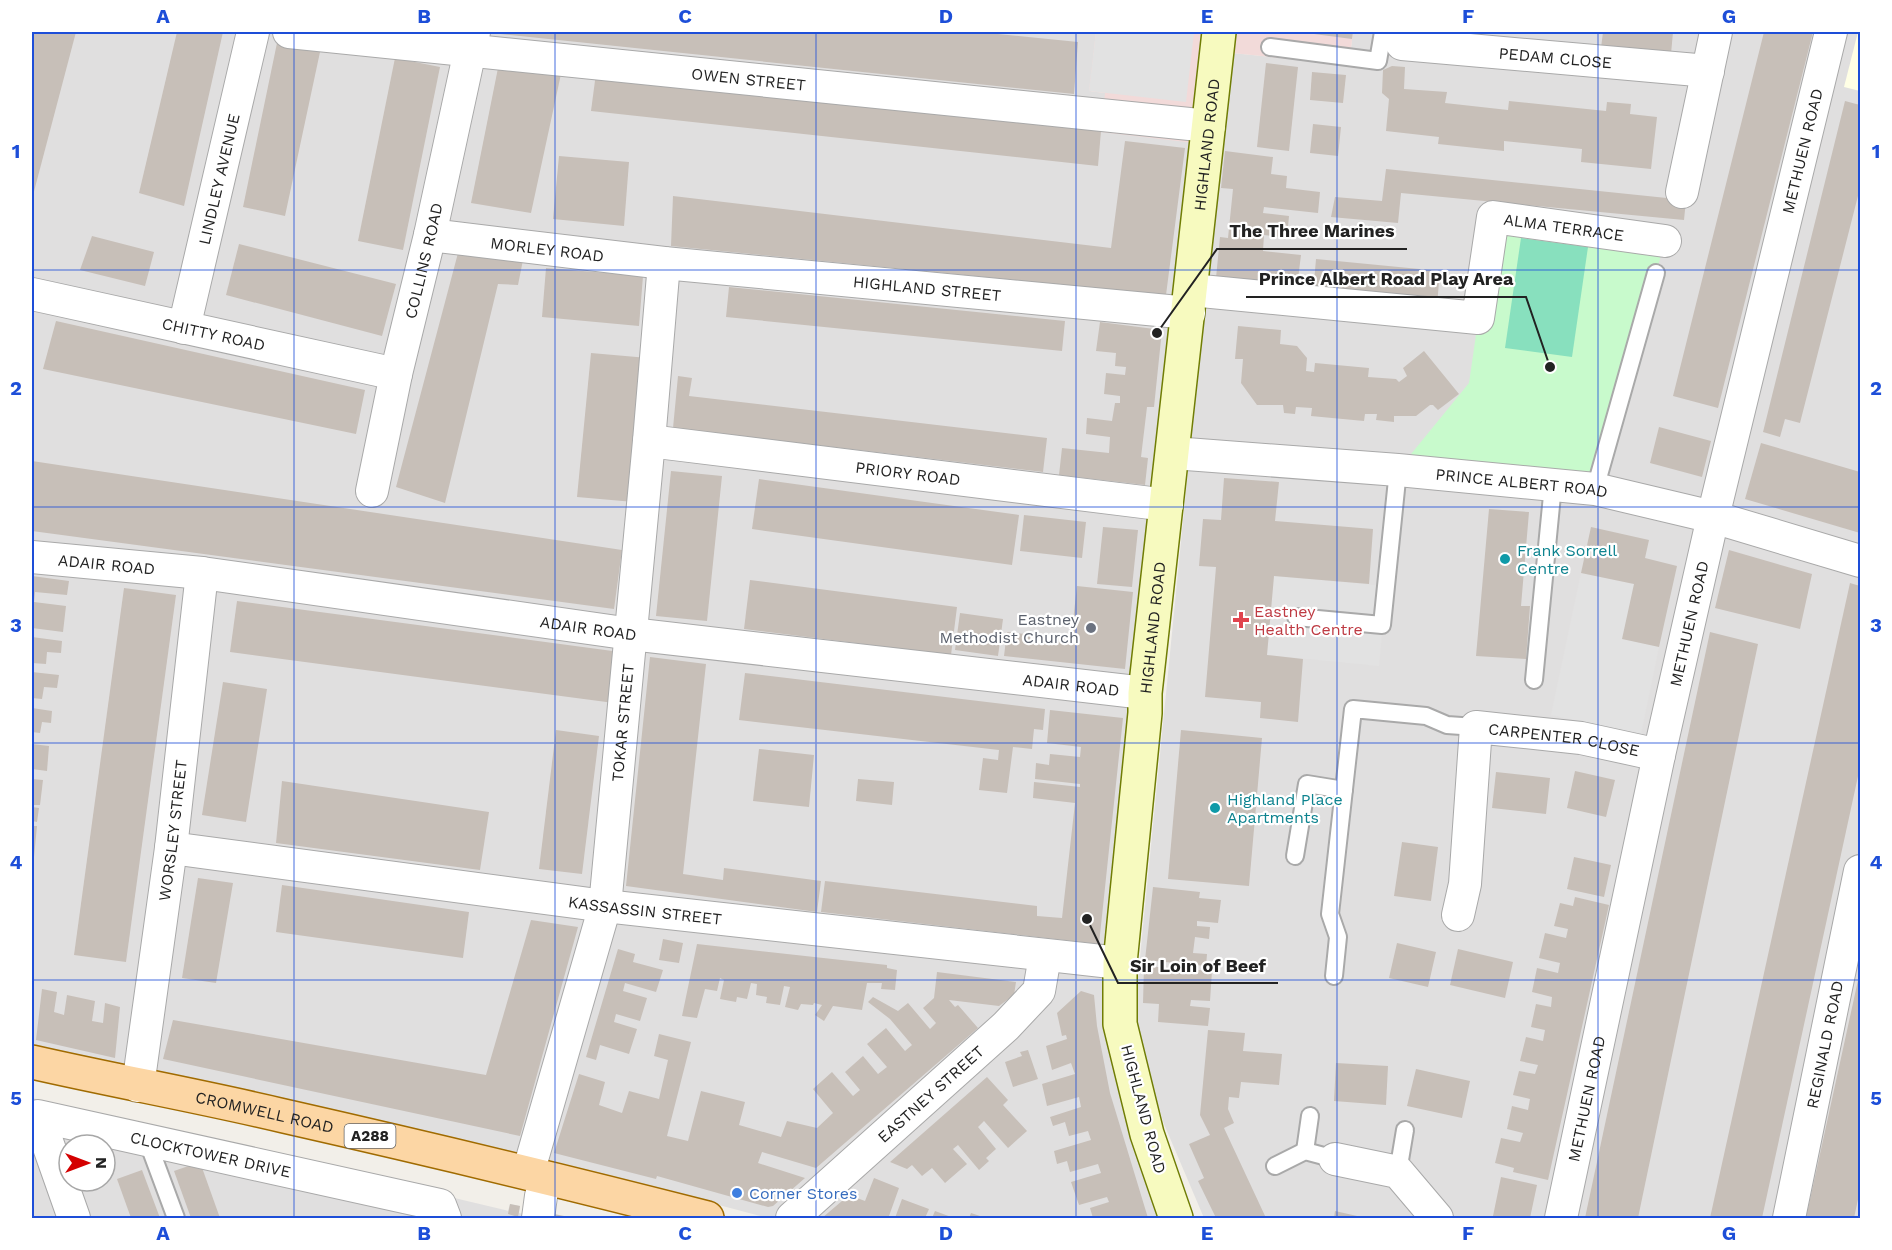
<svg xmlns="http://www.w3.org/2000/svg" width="1892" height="1250" viewBox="0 0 1892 1250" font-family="'Work Sans',sans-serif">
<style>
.residential{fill:#e0dfdf;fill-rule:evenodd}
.commercial{fill:#f2dad9}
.education{fill:#ffffe5}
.park{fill:#c8facc}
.pitch{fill:#88e0be}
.parking{fill:#e2e2e2}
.building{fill:#c7bfb8}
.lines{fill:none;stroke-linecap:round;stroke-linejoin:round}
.lane-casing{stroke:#a9a9a9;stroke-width:20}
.street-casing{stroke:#a9a9a9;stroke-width:34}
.secondary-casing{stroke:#707d05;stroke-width:36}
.primary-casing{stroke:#a06b00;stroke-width:36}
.lane{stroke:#fff;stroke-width:16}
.street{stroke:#fff;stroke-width:32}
.secondary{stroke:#f7fabf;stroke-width:33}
.primary{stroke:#fcd6a4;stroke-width:33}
.grid{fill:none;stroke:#1d4ed8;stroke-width:1.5;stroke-opacity:0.55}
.culture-dot{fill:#0f9aa8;stroke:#fff;stroke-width:2}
.health-dot{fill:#e0444e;stroke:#fff;stroke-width:2}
.worship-dot{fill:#6b7280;stroke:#fff;stroke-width:2}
.shop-dot{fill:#3f7fe0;stroke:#fff;stroke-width:2}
.labels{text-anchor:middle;stroke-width:4.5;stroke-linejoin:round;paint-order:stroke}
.shield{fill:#fff;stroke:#646464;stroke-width:1.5}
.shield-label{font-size:15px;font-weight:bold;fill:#222}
.street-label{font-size:16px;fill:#222;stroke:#fff}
.culture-label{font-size:16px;fill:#0d838f;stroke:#fff;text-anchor:start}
.health-label{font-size:16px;fill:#be3a42;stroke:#fff;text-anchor:start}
.worship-label{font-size:16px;fill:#5b616d;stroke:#fff;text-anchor:end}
.shop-label{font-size:16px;fill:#366cbe;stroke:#fff;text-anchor:start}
.leader{fill:none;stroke:#222;stroke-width:2}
.callout-dot{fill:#222;stroke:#fff;stroke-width:2}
.callout-label{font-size:18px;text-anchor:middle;font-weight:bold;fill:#222;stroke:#fff;stroke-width:4.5;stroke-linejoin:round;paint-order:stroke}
.neatline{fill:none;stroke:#1d4ed8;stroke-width:2}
.grid-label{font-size:20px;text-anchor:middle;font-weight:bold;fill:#1d4ed8}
</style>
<rect width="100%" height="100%" fill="#f2efe9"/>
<g class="residential">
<polygon points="32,32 1096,32 1090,91 1105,93 1195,143 1125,1105 1157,1218 768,1218 546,1159 41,1051 32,1046"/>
<polygon points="1353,32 1860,32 1860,1218 1204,1218 1164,1124 1139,1044 1136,998 1220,146 1232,53 1349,65"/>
<path d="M32,1098l473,112 3,1 2,-7 10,2 -1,7 22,5h-509zM69,1145h36v36h-36z"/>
</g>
<polygon class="commercial" points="1096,32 1353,32 1349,65 1232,53 1220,146 1101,132 1105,93 1089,91"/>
<polygon class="education" points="1858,32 1860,32 1860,91 1844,87"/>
<polygon class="park" points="1493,217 1665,241 1595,489 1398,470 1469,383"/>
<polygon class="pitch" points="1521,238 1588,247 1572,357 1505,348"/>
<g class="parking">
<polygon points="1096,32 1194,32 1186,102 1089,91"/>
<polygon points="1581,573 1634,584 1659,647 1641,734 1551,715"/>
<polygon points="1274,576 1386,586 1379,666 1267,655"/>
</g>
<g class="building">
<polygon points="32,32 76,32 32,199"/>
<polygon points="177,32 223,32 184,206 139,193"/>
<polygon points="501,32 978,32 1078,42 1074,94 500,34"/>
<polygon points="1299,32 1353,32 1352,39"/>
<polygon points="1603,32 1673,32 1671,54 1601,48"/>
<polygon points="1764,32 1813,32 1718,408 1673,396"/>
<polygon points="277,43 320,52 285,216 243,207"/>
<polygon points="395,58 440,67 403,250 358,241"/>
<polygon points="499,63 561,74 531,213 471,203"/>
<polygon points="1266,63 1298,67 1289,151 1257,147"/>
<polygon points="1392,66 1405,67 1404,89 1447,92 1445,103 1508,110 1509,101 1606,111 1607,102 1631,104 1630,114 1657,117 1651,169 1581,162 1582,149 1504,141 1504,151 1438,144 1439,137 1386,131 1389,99 1382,93 1383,70"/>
<polygon points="1312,72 1346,75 1343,103 1310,100"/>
<polygon points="596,73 1101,131 1098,166 591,111"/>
<polygon points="1845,101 1860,105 1860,188 1800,423 1785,419 1780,437 1763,432"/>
<polygon points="1313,124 1341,127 1338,156 1310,153"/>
<polygon points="1125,141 1185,148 1166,295 671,246 673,196 1111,248"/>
<polygon points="1225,151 1273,157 1271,174 1287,176 1286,188 1320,192 1318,213 1264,207 1263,213 1289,216 1287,238 1264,235 1263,251 1301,255 1297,287 1216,278 1220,237 1228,238 1233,189 1221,188"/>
<polygon points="559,156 629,162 624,226 553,219"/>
<polygon points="1386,169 1686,200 1684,220 1401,193 1398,223 1331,217 1335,197 1382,201"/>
<polygon points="92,236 154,252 145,286 80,270"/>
<polygon points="239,244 396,284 382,336 226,295"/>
<polygon points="458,253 523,260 518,285 498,284 445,503 396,487"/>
<polygon points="1316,259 1440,271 1437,305 1313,294"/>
<polygon points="546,268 643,276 639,326 542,317"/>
<polygon points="729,287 1065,321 1062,351 726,317"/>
<polygon points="56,321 365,390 356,434 43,369"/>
<polygon points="1100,322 1162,330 1154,407 1147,407 1141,457 1148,458 1145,485 1059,475 1062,448 1109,453 1110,437 1086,434 1087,418 1112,421 1115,403 1120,403 1120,396 1104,394 1106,373 1125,375 1126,367 1115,366 1116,353 1096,351"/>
<polygon points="1238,326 1281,330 1280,344 1297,346 1307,358 1306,371 1314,372 1315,363 1369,368 1368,377 1396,379 1399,382 1407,376 1403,368 1424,351 1459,394 1438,410 1433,405 1430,405 1416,416 1394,416 1394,422 1376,420 1377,414 1365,414 1364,421 1311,416 1312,408 1296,407 1295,414 1284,413 1283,405 1257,405 1241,383 1243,359 1235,359"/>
<polygon points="591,353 648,358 634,502 577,497"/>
<polygon points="678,376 692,378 689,396 1047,438 1043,472 673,428"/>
<polygon points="1659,427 1711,441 1702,477 1650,463"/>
<polygon points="1761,443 1860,472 1860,533 1745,499"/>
<polygon points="32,461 622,550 614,609 32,531"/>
<polygon points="671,471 722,476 707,621 656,616"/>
<polygon points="1224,478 1279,482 1275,521 1373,529 1369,584 1274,576 1267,655 1303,659 1298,722 1260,718 1261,702 1205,697 1216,567 1199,566 1203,519 1221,520"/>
<polygon points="759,479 1019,515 1012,565 752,529"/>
<polygon points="1489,509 1529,512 1521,606 1530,606 1526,659 1476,656"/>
<polygon points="1024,515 1086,522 1082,558 1020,551"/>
<polygon points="1103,527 1138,530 1132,587 1097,584"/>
<polygon points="1591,527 1649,540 1645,558 1677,566 1659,647 1622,639 1634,584 1581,573"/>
<polygon points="1729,550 1812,574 1800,629 1715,608"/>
<polygon points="32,576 69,581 67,595 35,592 34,602 66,606 63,632 32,628"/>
<polygon points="750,580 957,607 951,655 744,629"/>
<polygon points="1850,583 1860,586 1860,767 1762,1218 1710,1218"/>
<polygon points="1077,586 1133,592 1125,669 1004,656 1007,632 1071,639"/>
<polygon points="124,588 176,595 126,962 74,955"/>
<polygon points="237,601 620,652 614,703 230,652"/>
<polygon points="960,613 1003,619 998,656 955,650"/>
<polygon points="1710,632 1758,644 1638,1218 1585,1218"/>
<polygon points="32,637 62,641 61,653 47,652 46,664 32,663"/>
<polygon points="650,657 706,664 683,874 723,880 724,868 821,881 817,912 626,886"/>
<polygon points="32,672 59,675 57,688 44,687 42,699 32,698"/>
<polygon points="745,673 1045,709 1043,730 1034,729 1032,749 1013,747 1007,793 979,790 983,758 998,760 999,750 739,720"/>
<polygon points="223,682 267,689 246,822 202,815"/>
<polygon points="32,708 52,711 51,723 42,722 40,733 32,732"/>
<polygon points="1050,710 1123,718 1099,944 821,912 825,881 1037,906 1037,916 1062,918 1075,803 1033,798 1034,782 1080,787 1080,784 1035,779 1036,763 1049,765 1050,754 1080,757 1081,747 1047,743"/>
<polygon points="556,730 599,736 582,874 539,869"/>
<polygon points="1181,730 1262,738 1249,886 1168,879"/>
<polygon points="32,744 49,746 47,771 32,769"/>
<polygon points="759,749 814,755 809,807 753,801"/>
<polygon points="1575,771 1615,780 1606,817 1567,808"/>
<polygon points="1496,772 1550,778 1546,814 1492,808"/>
<polygon points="32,779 43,780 40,805 32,805"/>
<polygon points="858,779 894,782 892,805 856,801"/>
<polygon points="282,781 489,812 480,870 276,843"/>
<polygon points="32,807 39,808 37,822 32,821"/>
<polygon points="32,826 37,826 34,857 32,857"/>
<polygon points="1402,842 1438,847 1431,901 1394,896"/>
<polygon points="1574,857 1611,865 1604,897 1567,889"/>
<polygon points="198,878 233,883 216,983 182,978"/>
<polygon points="282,885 469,912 463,958 276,932"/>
<polygon points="1153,887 1200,892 1199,898 1221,900 1218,923 1197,921 1197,926 1210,927 1209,939 1195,937 1193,953 1207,954 1206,966 1145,960"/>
<polygon points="1575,897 1609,905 1548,1180 1513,1172 1514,1168 1495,1163 1501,1138 1520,1142 1523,1133 1507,1129 1512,1106 1528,1110 1530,1099 1513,1095 1519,1071 1535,1074 1538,1065 1520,1061 1526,1037 1543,1041 1545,1030 1531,1027 1536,1004 1551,1007 1552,997 1532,992 1537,968 1558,973 1560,963 1539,958 1545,933 1566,938 1568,929 1554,926 1560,903 1573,906"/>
<polygon points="531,920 578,927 520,1136 163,1059 173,1020 486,1075"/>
<polygon points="663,939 683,943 679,963 659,960"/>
<polygon points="1397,943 1436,952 1428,987 1389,978"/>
<polygon points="697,944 887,965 887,968 897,970 895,990 881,989 882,983 867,983 862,1010 833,1006 824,1021 815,1015 822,1005 814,1003 813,1005 801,1004 798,1010 785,1007 790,987 784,986 780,1005 766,1003 767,997 756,995 757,984 751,983 747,999 737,997 736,1002 720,999 724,980 720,978 717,991 705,989 697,1018 682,1016"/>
<polygon points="618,949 635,954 633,962 663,970 656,992 625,983 623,991 647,998 640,1021 616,1014 614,1022 637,1029 629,1054 600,1045 596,1060 586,1057"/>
<polygon points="1458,949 1513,962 1505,998 1450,985"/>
<polygon points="1144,966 1212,971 1210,1001 1191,1000 1190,1006 1210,1008 1208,1026 1158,1022 1159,1004 1143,1003"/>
<polygon points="1860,971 1860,1190 1854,1218 1806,1218"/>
<polygon points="937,972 1016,982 1014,995 999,1006 949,1000 955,1007 958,1005 978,1028 816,1168 762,1152 758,1163 805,1178 773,1206 768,1207 657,1176 656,1179 554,1153 579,1074 605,1082 599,1105 622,1113 629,1091 659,1099 668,1060 654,1056 659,1034 691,1042 667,1136 688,1141 701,1091 745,1102 739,1125 781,1137 787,1121 817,1128 833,1113 813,1089 832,1072 853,1096 860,1090 845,1072 863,1056 878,1074 887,1067 867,1044 886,1028 905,1051 912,1045 890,1019 868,1002 873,997 898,1011 908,1003 930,1029 936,1023 923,1008 934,998"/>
<polygon points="42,989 57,992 54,1012 64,1015 67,995 95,1001 92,1021 103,1023 105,1003 120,1007 115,1058 36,1040"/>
<polygon points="1081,991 1094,995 1097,1026 1110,1093 1148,1218 1093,1218 1090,1208 1109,1202 1107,1197 1079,1205 1071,1182 1101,1173 1098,1164 1070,1172 1067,1161 1057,1164 1054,1151 1091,1140 1088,1131 1069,1136 1065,1122 1053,1126 1050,1117 1081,1107 1079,1097 1047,1106 1042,1084 1075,1074 1071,1063 1052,1070 1046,1046 1067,1039 1066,1035 1062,1036 1057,1013"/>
<polygon points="1208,1030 1245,1033 1243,1051 1282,1054 1279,1085 1241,1082 1239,1098 1229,1097 1228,1109 1234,1123 1224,1128 1266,1218 1216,1218 1198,1181 1204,1178 1189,1144 1210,1135 1200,1115"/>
<polygon points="1028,1050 1038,1079 1013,1087 1005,1062 1022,1056 1020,1052"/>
<polygon points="1336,1063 1388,1066 1386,1105 1334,1101"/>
<polygon points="1416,1069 1470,1081 1462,1118 1407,1106"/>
<polygon points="987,1077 1008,1100 1003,1105 1027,1131 1008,1148 984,1121 978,1127 996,1149 986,1158 989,1161 979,1170 958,1145 953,1149 967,1164 945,1183 932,1168 922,1176 912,1165 907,1169 890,1162"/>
<polygon points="200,1162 220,1218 191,1218 174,1171"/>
<polygon points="142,1170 160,1218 131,1218 117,1179"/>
<polygon points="1501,1177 1537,1185 1530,1218 1504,1218 1493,1216"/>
<polygon points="874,1178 899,1188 889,1216 895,1218 902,1199 929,1209 925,1218 822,1218 849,1195 865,1201"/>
<polygon points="510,1204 520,1206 518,1217 508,1214"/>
<polygon points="935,1211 954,1218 932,1218"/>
<polygon points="1335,1211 1366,1218 1334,1218"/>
<polygon points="971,1213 986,1218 969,1218"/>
<polygon points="554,1214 564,1216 564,1218 553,1218"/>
</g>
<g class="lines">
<g class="lane-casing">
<g id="lane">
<polyline points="1270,47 1378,61 1383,32"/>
<polyline points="1595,489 1656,273"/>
<polyline points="1296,617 1382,625 1398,470"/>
<polyline points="1534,680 1553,485"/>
<polyline points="1295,856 1307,784 1344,790"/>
<polyline points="1334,976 1338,937 1330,914 1353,709 1426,716 1447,725 1476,727"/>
<polyline points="147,1140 176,1218"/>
<polyline points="1305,1151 1310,1116"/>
<polyline points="1275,1166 1305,1151 1335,1159"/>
<polyline points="1398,1172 1405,1130"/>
</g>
</g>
<g class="street-casing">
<g id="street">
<path id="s1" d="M289,32l920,94"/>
<path id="s2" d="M1402,44l306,27"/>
<polyline points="1682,192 1716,32"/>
<path id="s3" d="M430,235l234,28 525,50"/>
<path id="s4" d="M1191,290l287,28 15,-101 172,24"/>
<path id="s5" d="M32,294l364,80"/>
<path id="s6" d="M184,328l69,-296"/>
<path id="s7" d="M649,441l518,64"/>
<path id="s8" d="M1173,453l225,17 197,19 118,28 147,44"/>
<path id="s9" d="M372,491l24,-117 34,-139 44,-203"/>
<path id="s10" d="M32,557l170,16 429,61 514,59"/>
<path id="s11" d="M171,848l434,58 515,57"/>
<path id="s12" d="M1458,915l7,-31 11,-157 105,11 78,17"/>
<path id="s13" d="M138,1086l33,-238 31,-275"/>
<polyline points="1335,1159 1398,1172 1437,1218"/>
<path id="s14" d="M528,1173l77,-267 44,-465 15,-178"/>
<path id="s15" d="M74,1218l-36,-102 402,89 5,13"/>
<polyline points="538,1218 541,1196 546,1179"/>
<path id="s16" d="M792,1218l214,-192 33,-35 6,-35"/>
<path id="s17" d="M1561,1218l98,-463 54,-238 118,-485"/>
<path id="s18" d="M1789,1218l71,-347"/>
</g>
</g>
<g class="secondary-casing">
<g id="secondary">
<path id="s19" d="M1176,1218l-29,-84 -27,-110v-61l25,-250v-20l74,-661"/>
</g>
</g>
<g class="primary-casing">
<g id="primary">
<path id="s20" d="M32,1062c83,19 168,34 252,54 141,32 283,66 423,102"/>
</g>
</g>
<use href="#lane" class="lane"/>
<use href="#street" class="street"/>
<use href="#secondary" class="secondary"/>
<use href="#primary" class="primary"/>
</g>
<path class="grid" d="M294,32v1186M555,32v1186M816,32v1186M1076,32v1186M1337,32v1186M1598,32v1186M32,270h1828M32,507h1828M32,743h1828M32,980h1828"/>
<g class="culture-dot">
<circle cx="1505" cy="559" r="6"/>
<circle cx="1215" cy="808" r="6"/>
</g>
<path class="health-dot" d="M1238 611h6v6h6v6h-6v6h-6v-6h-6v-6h6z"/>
<circle class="worship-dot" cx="1091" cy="628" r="6"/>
<circle class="shop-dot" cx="737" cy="1193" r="6"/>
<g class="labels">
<rect class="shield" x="344.5" y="1124" width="51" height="24" rx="4.5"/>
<g class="shield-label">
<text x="370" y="1141">A288</text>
</g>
<g class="street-label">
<text dy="6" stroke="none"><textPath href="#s2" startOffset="154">PEDAM CLOSE</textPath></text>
<text dy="6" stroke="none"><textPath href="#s1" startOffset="462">OWEN STREET</textPath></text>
<text dy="6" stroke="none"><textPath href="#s19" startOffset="1086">HIGHLAND ROAD</textPath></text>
<text dy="6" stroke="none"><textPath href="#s17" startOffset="1094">METHUEN ROAD</textPath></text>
<text dy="6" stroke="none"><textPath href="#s6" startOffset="153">LINDLEY AVENUE</textPath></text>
<text dy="6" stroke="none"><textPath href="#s4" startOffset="462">ALMA TERRACE</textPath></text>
<text dy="6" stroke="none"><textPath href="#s3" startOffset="118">MORLEY ROAD</textPath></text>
<text dy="6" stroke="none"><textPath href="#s9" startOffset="236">COLLINS ROAD</textPath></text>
<text dy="6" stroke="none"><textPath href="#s3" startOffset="500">HIGHLAND STREET</textPath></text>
<text dy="6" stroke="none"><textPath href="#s5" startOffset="186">CHITTY ROAD</textPath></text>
<text dy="6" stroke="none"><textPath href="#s7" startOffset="261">PRIORY ROAD</textPath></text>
<text dy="6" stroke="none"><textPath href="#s8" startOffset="350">PRINCE ALBERT ROAD</textPath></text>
<text dy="6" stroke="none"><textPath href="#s10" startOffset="75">ADAIR ROAD</textPath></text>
<text dy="6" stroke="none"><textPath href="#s17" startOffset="608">METHUEN ROAD</textPath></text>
<text dy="6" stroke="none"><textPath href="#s10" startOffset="561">ADAIR ROAD</textPath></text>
<text dy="6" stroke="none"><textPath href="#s19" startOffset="600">HIGHLAND ROAD</textPath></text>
<text dy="6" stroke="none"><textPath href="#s10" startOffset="1047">ADAIR ROAD</textPath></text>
<text dy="6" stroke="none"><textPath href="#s14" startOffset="462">TOKAR STREET</textPath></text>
<text dy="6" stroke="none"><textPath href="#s12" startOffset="278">CARPENTER CLOSE</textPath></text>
<text dy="6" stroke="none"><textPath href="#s13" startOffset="258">WORSLEY STREET</textPath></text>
<text dy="6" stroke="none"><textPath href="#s11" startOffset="478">KASSASSIN STREET</textPath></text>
<text dy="6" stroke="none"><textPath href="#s18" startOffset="177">REGINALD ROAD</textPath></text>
<text dy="6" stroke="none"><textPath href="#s16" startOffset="186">EASTNEY STREET</textPath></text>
<text dy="6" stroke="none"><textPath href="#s17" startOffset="122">METHUEN ROAD</textPath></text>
<text transform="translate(1144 1109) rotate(75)" y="6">HIGHLAND ROAD</text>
<text dy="6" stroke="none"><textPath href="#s20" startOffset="238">CROMWELL ROAD</textPath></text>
<text dy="6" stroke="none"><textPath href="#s15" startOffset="285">CLOCKTOWER DRIVE</textPath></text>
</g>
<g class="culture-label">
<text x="1517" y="556">Frank Sorrell<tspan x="1517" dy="18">Centre</tspan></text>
<text x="1227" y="805">Highland Place<tspan x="1227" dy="18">Apartments</tspan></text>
</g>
<g class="health-label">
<text x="1254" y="617">Eastney<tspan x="1254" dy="18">Health Centre</tspan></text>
</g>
<g class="worship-label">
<text x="1079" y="625">Eastney<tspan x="1079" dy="18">Methodist Church</tspan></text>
</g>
<g class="shop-label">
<text x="749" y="1199">Corner Stores</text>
</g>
</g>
<path class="leader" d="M1157 333L1217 249H1407M1550 367L1526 297H1246M1087 919L1118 983H1278"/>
<g class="callout-dot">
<circle cx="1157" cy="333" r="6"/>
<circle cx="1550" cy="367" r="6"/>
<circle cx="1087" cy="919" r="6"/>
</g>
<g class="callout-label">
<text x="1312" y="237">The Three Marines</text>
<text x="1386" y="285">Prince Albert Road Play Area</text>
<text x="1198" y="972">Sir Loin of Beef</text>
</g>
<rect width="1892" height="1250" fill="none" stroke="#ffffff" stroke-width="66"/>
<g transform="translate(87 1163) rotate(90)"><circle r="28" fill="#ffffff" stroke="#a7a7a7" stroke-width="1.5"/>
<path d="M0-4.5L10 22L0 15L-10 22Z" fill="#d40000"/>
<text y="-9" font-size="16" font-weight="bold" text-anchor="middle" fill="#222222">N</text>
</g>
<rect x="33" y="33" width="1826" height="1184" class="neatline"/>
<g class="grid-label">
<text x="163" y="23">A</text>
<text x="424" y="23">B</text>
<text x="685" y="23">C</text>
<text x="946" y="23">D</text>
<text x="1207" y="23">E</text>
<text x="1468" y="23">F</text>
<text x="1729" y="23">G</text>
<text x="16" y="158">1</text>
<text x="1876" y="158">1</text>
<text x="16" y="395">2</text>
<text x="1876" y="395">2</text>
<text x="16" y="632">3</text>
<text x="1876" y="632">3</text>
<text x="16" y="869">4</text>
<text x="1876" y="869">4</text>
<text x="16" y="1105">5</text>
<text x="1876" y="1105">5</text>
<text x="163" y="1240">A</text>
<text x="424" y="1240">B</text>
<text x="685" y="1240">C</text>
<text x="946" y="1240">D</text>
<text x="1207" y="1240">E</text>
<text x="1468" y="1240">F</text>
<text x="1729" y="1240">G</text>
</g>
</svg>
